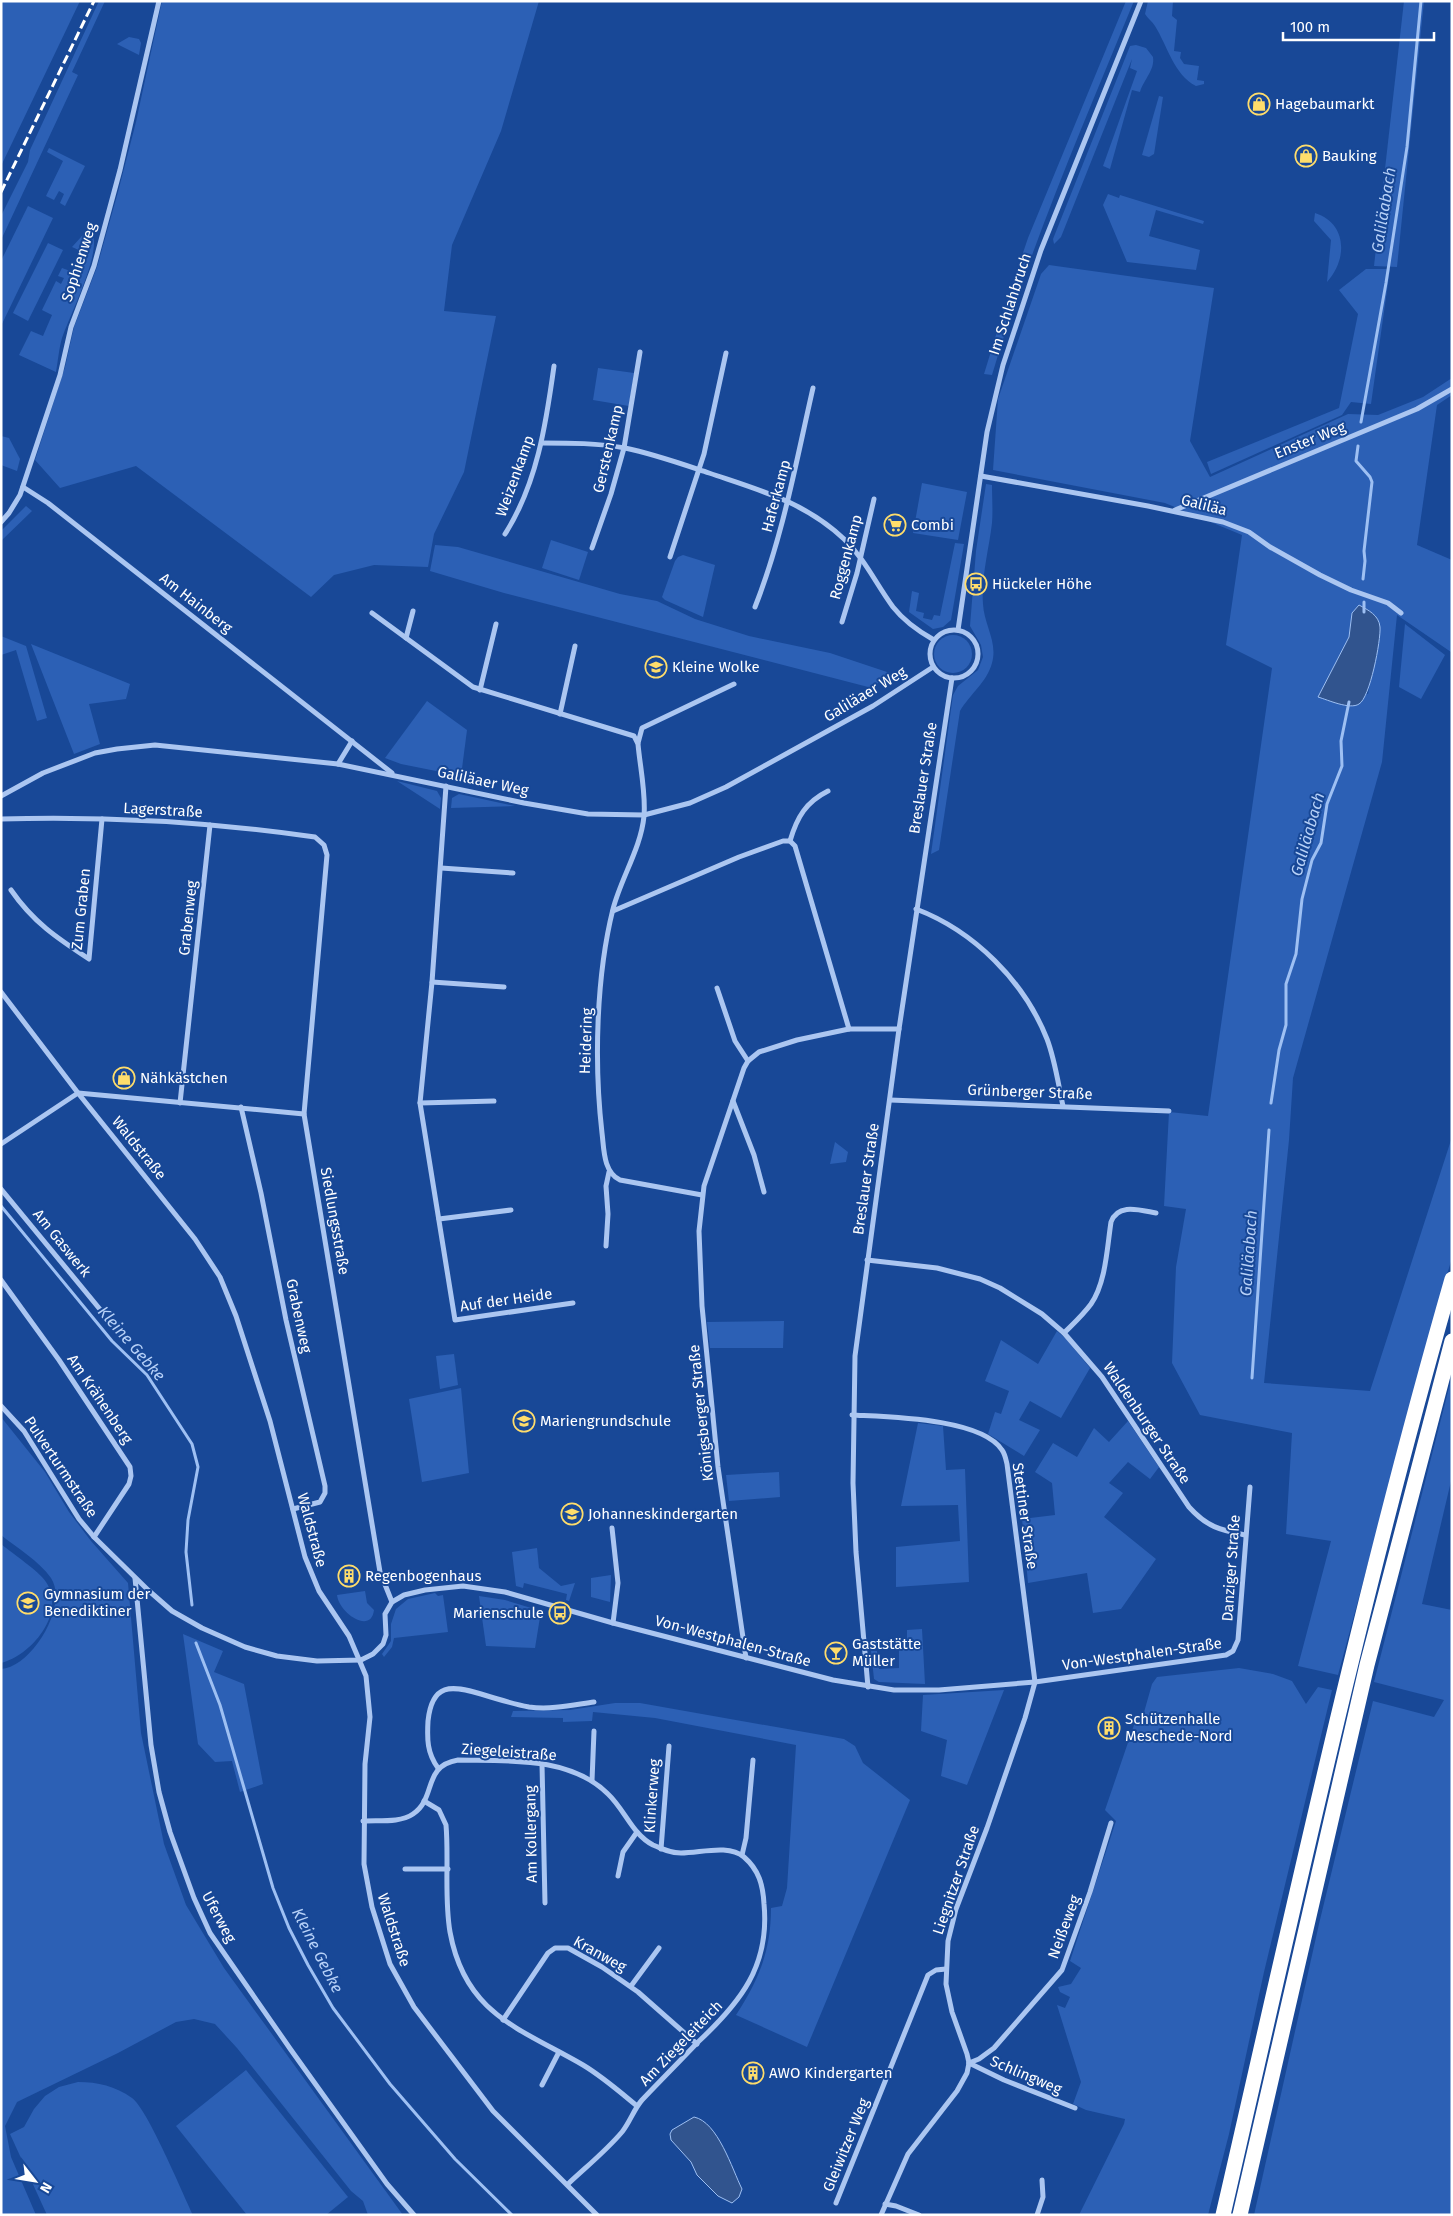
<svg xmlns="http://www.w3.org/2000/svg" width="1453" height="2216" viewBox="0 0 1453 2216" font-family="'Fira Sans',sans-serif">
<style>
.green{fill:#2c60b5;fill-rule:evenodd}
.water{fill:#31548e;stroke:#9ec0f3}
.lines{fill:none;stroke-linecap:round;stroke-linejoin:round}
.stream{stroke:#9ec0f3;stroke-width:3}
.street{stroke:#abc6f1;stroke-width:5}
.highway{stroke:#fff;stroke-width:15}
.rail{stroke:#fff;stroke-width:3;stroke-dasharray:9 4;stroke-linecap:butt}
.labels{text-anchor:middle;stroke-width:4;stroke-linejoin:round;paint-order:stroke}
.poi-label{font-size:15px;fill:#fff;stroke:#184897;text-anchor:start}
.street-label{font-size:15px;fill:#fff;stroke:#184897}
.water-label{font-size:16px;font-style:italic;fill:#b7d1f8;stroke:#184897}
</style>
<rect width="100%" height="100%" fill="#184897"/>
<g class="green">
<polygon points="1,1 80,1 1,166"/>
<polygon points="99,1 105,1 72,72 78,75 1,240 1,216 28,162 30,150"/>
<polygon points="162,1 539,1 501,131 452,245 444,311 496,316 464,472 434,534 428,567 374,565 334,575 311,597 136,466 60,488 35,460 65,367 74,327 97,267 118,192 136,122"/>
<path d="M1126,1h8c-51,124 -104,246 -142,374l-8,-1 20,-65 24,-71z"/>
<path d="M1148,1h25l-1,15 5,4 -3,31 7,1 -1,6 4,6 15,2 -2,14 7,1v3l-8,2c-22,-11 -29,-41 -41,-60 -3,-5 -7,-7 -10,-12z"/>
<polygon points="1404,1 1424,1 1397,267 1374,266"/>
<polygon points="129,37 139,39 141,43 139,55 117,44"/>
<path d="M1136,45l10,3 7,9c2,13 -9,22 -13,35l-8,-2 -22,79 -7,-3 34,-95 -7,-3 2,-9 -71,178 -7,7 -1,-5 77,-193z"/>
<polygon points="1159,96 1163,97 1154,154 1149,157 1142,155"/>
<polygon points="49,148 85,166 65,206 60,203 64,194 59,191 54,200 46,196 63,161 47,152"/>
<polygon points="1108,194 1119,198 1120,195 1204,221 1203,224 1156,210 1149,236 1200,250 1196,270 1127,262 1103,205"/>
<polygon points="28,206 53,218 1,326 1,261"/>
<path d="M1315,213c32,10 33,46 12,69l4,-42 -17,-19z"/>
<path d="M88,233l5,2c7,21 -23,80 -31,103 -3,10 -4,23 -6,34l-37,-17 12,-24 12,5 9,-21 -10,-5 14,-29 5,3 3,-6 -6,-2 4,-8 11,4 10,-20 -11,-5 10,-11z"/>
<polygon points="48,243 63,250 28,321 13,313"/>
<path d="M1049,265l165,23 -24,153 20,36 138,-63 30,1 45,-18 29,-19v17l-15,10 -20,140 35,15v90l-1,2 -54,-37 -15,147 -89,316 -4,62 -25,243 106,8 82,-254v121l-16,53 -98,364 -40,-9 33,-125 -45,-7 6,-101 -92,-18 -28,-52 4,-96 10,-58 -22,-3 5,-94 39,4 64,-448 -46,-23 16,-110 -77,-32 -172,-33 5,-71 43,-125zM1352,613l24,40 -8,41 -50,3 31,-60z"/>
<polygon points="1366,269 1390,269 1371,404 1351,402 1342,415 1211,474 1207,462 1339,408 1358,314 1339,290"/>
<polygon points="598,368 634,373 629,406 593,400"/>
<polygon points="1,436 9,438 20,459 17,471 1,465"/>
<polygon points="922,483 967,492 958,540 913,533"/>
<path d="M986,484l6,1c0,12 1,26 0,38 -3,26 -11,54 -9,81 1,21 15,38 9,59 -5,19 -22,31 -32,48l-21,139 -8,4 22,-159 5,-9 20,-16 5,-13 -2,-12 -11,-19 6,-75z"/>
<polygon points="26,506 32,511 1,541 1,531"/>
<polygon points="551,540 588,552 579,580 542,568"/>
<polygon points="955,543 964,544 951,620 943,627 933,629 909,612 912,591 919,593 916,611 924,613 923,618 932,620 934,615 940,616"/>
<polygon points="435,545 458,547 620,594 657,601 695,619 749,636 830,653 890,673 872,688 504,593 430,571"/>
<polygon points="683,555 715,565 703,617 665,600 662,597 675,561 678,557"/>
<polygon points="1405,624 1445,655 1421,699 1399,687"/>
<circle cx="953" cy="654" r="19"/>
<polygon points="1,636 26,646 47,718 37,721 16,650 1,655"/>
<polygon points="31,644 130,684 126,699 89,704 100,744 74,754"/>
<polygon points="427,701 467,730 461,776 401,764 385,758"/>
<polygon points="397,781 437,791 441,798 440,809"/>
<polygon points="459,794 515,806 451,808 452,798"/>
<polygon points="835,1142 848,1152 846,1162 830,1164"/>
<polygon points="784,1321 783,1348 710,1348 707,1322"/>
<polygon points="1057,1331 1066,1339 1090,1368 1061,1418 1030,1401 1019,1420 1040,1430 1024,1456 988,1434 995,1412 1001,1414 1009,1391 985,1381 1001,1340 1038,1364"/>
<polygon points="454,1354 458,1385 440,1389 436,1356"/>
<polygon points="1452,1376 1452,1477 1422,1604 1452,1610 1452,2215 1254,2215 1319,1924 1373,1701 1434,1717 1444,1700 1374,1682"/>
<polygon points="461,1388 469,1473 422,1482 409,1399"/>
<path d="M1,1417l44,55 24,40 22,29 37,42 13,150 23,111 22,61 38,63 179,247h-35l-5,-14 -12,-10 -114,-143 -22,-24 -21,-5 -18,3 -58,31 -101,49 -12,24 6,31 25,58h-35v-546c31,-2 68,-64 50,-91 -12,-17 -34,-30 -50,-43z"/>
<polygon points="1128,1421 1159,1467 1150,1479 1128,1462 1109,1483 1123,1493 1104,1517 1156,1559 1121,1609 1093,1613 1087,1573 1028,1583 1022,1519 1055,1515 1052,1483 1035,1472 1053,1443 1077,1457 1094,1428 1109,1442"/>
<polygon points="918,1423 943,1426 946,1470 965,1469 969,1582 896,1587 896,1547 960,1541 958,1505 901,1506"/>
<polygon points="779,1472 780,1497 729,1501 726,1475"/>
<path d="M1,1544c12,10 38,27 45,38 21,31 -15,74 -45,81z"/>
<polygon points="537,1548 539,1568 561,1586 575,1583 569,1601 566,1600 567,1594 524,1583 523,1588 516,1586 512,1552"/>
<polygon points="611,1575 610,1602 591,1597 591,1578"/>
<path d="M365,1591l2,12 7,7c-3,25 -35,3 -37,-15z"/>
<polygon points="435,1593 438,1596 443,1595 448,1632 394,1638 392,1647 384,1657 382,1654 391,1641 391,1624 396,1609 408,1599"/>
<polygon points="479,1596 505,1600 541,1611 535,1648 486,1646"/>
<polygon points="922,1629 925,1684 879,1682 874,1679 871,1651 877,1651 879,1669 899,1668 899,1647 907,1647 907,1630"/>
<polygon points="183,1634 223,1651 214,1672 244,1684 263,1784 240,1792 232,1761 215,1762 198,1744"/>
<polygon points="1239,1668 1273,1674 1292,1681 1306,1704 1318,1687 1332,1690 1264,1972 1229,2134 1208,2215 1079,2215 1124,2124 1125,2119 1086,2110 1073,2104 1081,2082 1057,2005 1065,2008 1070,1997 1060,1992 1058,1987 1071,1984 1081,1968 1070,1961 1116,1821 1105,1810 1135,1722 1141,1723 1152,1684 1157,1677"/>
<polygon points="1004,1690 967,1785 941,1776 947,1740 921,1731 923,1695"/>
<path d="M615,1703h25l204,36 11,7 8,17 47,37 -103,247 -71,-32c23,-36 35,-64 35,-107l11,-2 5,-18 9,-143 -141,-27 -62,-6 -1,9 -29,1v-4l-52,-1 2,-6 57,-1z"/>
<polygon points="246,2070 348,2197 326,2215 247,2215 176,2126"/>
<path d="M78,2082c20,0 37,4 54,16 16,12 50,94 61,117h-146l-37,-81 14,-7 10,-18 11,-13 14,-9z"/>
</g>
<g class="water">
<path d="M1359,605c9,5 20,10 21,22 1,13 -10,71 -21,77 -9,6 -31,-4 -41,-7l31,-60 3,-24z"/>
<path d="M694,2117c24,5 38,52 48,72l-3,8 -7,6 -14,-7 -21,-21 -6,-13 -20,-22 -1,-6 2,-4z"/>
</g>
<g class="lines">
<g class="stream">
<polyline points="1361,422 1386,283 1407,147 1421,1"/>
<polyline points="1358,446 1356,461 1370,477 1372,482 1364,551 1365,561 1363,579"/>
<polyline points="1364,612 1364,602"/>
<polyline points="1271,1103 1279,1050 1286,1025 1286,984 1296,954 1302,899 1312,860 1321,843 1327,804 1342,766 1341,741 1349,702"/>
<polyline points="1,1206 112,1341 147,1375 192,1444 198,1467 188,1520 186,1552 192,1605"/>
<polyline points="1252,1378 1269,1130"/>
<polyline points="196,1643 220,1705 273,1888 289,1928 308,1965 333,2008 390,2084 455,2159 512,2215"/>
</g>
<g class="street">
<path d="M542,443c28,0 56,0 83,5 29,6 57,16 84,25 50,17 96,29 135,66 21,20 32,45 49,68 11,14 25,24 41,33"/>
<polyline points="981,476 1148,506 1223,522 1249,532 1270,547 1320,575 1351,590 1388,603 1401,613"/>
<polyline points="23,487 48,503 392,773"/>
<polyline points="1175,510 1417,409 1452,389"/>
<polyline points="1,522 9,513 20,495 60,375 71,327 94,266 120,170 159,1"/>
<path d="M505,534c32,-50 41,-110 49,-168"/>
<polyline points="592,548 611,494 624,448 640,352"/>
<polyline points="670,557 704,454 726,353"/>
<path d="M755,607c28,-71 41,-145 58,-219"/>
<path d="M372,613l101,74 161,49 4,8c2,23 8,49 6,72 -3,32 -23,62 -31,93 -17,68 -19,155 -11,224 2,15 1,39 18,47l82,15"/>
<polyline points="842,622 857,573 874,499"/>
<circle cx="954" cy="654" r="24"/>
<polyline points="958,630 987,432 1003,365 1041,250 1141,1"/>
<polyline points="406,638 413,611"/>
<polyline points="480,690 496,624"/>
<polyline points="560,714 575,646"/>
<polyline points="638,743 642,728 734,684"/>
<polyline points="338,764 352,741"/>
<polyline points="446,786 432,982 420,1103 455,1320 573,1303"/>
<polyline points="1,796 43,773 95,753 117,749 155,745 338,764 524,803 588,814 644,815 690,803 726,787 873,706 933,667"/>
<path d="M1,819c105,-3 210,3 314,18l9,8 3,10 -23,259 76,458 12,30"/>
<path d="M790,841c7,-24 16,-39 38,-50"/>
<polyline points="441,868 513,873"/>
<path d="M11,890c22,32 46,48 78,69l13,-140"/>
<path d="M916,909c58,22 108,72 131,130 8,21 11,44 16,67"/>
<polyline points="613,911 739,857 783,841 790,841 795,846 849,1029"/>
<polyline points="432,982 504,987"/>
<polyline points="717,988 735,1041 748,1061"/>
<polyline points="1,992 78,1093 195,1239 220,1277 236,1316 270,1421 305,1557 319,1591 349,1636 366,1676 370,1717 365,1764 364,1864 372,1907 390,1964 414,2007 493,2111 597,2215"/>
<polyline points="890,1100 1169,1111"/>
<polyline points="733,1101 754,1155 764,1192"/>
<polyline points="180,1103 210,825"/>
<polyline points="420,1103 494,1101"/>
<polyline points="241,1107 261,1193 286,1320 325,1486 325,1493 320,1502 293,1509"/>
<polyline points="1,1144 78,1093 304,1114"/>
<polyline points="1,1189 103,1313"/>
<polyline points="439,1219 511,1210"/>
<polyline points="606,1246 608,1214 606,1186 609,1172"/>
<path d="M867,1260l70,8 43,11 20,9 42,26 22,19 38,44 87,130c18,20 31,23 56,28"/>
<polyline points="1,1280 59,1360 130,1467 131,1476 129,1484 94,1537"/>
<path d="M1064,1333c9,-9 19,-18 27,-29 15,-22 16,-56 20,-82 7,-19 28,-12 45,-9"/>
<polyline points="1,1406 24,1431 79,1519 94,1537 148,1590 172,1611 202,1628 245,1647 277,1656 317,1661 361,1660 373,1654 383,1644 386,1635 385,1614 392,1602 404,1595 425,1590 463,1586 505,1592 613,1623 833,1680 894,1690 939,1690 1035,1682 1226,1655 1233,1651 1238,1640 1250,1487"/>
<path d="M852,1415c36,2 129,3 150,35 3,4 4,10 5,14l28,218 -10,36 -38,110 -31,81 -8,32 -2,43 6,28 15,42 2,9 -2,10 -10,18 -49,63 -27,61"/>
<polyline points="612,1528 618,1583 613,1623"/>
<polyline points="135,1578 151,1745 159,1792 170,1832 194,1898 210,1933 291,2050 387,2184 414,2215"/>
<polyline points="746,1658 718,1467 702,1306 699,1231 704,1186 744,1068 748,1061 759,1052 797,1040 849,1029 899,1029"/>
<polyline points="868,1687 856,1552 853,1483 855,1356 899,1029 952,678"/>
<polyline points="542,1764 545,1903"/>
<path d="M438,1768c-11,-15 -11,-29 -10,-47 4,-38 23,-36 53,-27 16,5 32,10 48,13 22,3 44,-2 65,-5"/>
<polyline points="592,1781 594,1731"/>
<path d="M424,1801l15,9 7,15c3,35 -2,72 4,107 15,82 69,96 133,133 20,12 37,27 54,41"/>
<path d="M363,1821c16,-1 37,2 50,-7 24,-16 9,-48 45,-54 50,1 112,-4 150,34 17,16 24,40 45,51 9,4 18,8 28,8 20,0 47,-9 63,4 15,13 19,28 20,47 6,62 -24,99 -67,139 -18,19 -37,38 -55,57 -8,9 -12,22 -20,32 -16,19 -36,35 -54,52"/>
<polyline points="661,1849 669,1746"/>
<polyline points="742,1855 746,1838 753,1760"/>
<polyline points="405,1869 448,1869"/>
<polyline points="618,1876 623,1852 637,1832"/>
<polyline points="631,1986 659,1948"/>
<polyline points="503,2020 548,1953 555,1948 568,1948 602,1967 638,1992 697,2044"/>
<polyline points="969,2063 979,2059 994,2048 1062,1970 1090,1892 1111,1823"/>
<polyline points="969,2063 1004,2080 1075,2108"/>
<polyline points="542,2085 559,2052"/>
<polyline points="836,2203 928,1975 936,1970 946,1969"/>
<polyline points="885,2204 896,2206 919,2215"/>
<polyline points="1037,2215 1043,2197 1042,2180"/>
</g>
<g class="highway">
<path d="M1223,2215c72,-313 140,-627 229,-936"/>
<polyline points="1240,2215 1367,1665 1452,1341"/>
</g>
<polyline class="rail" points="1,192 94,1"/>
</g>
<defs>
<g id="shop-ring" transform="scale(1.125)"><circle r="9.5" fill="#184897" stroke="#ffdd6b" stroke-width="1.5"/><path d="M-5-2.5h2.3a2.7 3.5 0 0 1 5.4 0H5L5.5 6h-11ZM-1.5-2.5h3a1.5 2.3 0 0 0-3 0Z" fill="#ffdd6b"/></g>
<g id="supermarket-ring" transform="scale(1.125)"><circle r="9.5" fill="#184897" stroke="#ffdd6b" stroke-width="1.5"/><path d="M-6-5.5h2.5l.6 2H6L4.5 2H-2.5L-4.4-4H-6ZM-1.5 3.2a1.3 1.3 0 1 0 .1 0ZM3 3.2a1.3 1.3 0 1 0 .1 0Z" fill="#ffdd6b"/></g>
<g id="bus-ring" transform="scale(1.125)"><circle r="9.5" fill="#184897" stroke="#ffdd6b" stroke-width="1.5"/><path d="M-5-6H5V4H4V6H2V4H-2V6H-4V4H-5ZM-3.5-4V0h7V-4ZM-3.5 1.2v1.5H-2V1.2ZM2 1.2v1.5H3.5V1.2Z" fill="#ffdd6b"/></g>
<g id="school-ring" transform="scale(1.125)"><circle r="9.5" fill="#184897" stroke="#ffdd6b" stroke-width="1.5"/><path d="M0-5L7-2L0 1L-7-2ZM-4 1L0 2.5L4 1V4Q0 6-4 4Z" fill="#ffdd6b"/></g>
<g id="building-ring" transform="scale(1.125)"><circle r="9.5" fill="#184897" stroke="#ffdd6b" stroke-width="1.5"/><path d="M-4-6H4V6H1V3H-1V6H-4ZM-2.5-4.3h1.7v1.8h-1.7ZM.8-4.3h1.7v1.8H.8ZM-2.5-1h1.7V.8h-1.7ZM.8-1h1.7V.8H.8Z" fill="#ffdd6b"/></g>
<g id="bar-ring" transform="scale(1.125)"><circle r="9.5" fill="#184897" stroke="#ffdd6b" stroke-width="1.5"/><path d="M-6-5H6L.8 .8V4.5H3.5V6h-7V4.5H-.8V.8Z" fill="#ffdd6b"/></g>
</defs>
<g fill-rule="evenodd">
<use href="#shop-ring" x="1259" y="104"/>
<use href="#shop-ring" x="1306" y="156"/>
<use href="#supermarket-ring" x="895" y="525"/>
<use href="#bus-ring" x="976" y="584"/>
<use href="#school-ring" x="656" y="667"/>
<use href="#shop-ring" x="124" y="1078"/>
<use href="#school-ring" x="524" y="1421"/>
<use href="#school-ring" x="572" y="1514"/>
<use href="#building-ring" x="349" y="1576"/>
<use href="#school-ring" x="28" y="1603"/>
<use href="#bus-ring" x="560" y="1613"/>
<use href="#bar-ring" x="836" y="1653"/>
<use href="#building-ring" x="1109" y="1728"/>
<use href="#building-ring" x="753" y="2073"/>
</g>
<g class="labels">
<g class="poi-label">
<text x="1275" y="109">Hagebaumarkt</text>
<text x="1322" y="161">Bauking</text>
<text x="911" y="530">Combi</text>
<text x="992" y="589">Hückeler Höhe</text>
<text x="672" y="672">Kleine Wolke</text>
<text x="140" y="1083">Nähkästchen</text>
<text x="540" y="1426">Mariengrundschule</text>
<text x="588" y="1519">Johanneskindergarten</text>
<text x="365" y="1581">Regenbogenhaus</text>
<text x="44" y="1599">Gymnasium der<tspan x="44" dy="17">Benediktiner</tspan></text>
<text x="544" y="1618" text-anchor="end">Marienschule</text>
<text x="852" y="1649">Gaststätte<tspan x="852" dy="17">Müller</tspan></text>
<text x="1125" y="1724">Schützenhalle<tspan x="1125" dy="17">Meschede-Nord</tspan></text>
<text x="769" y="2078">AWO Kindergarten</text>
</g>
<g class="street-label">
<text transform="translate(79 262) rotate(-72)" y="5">Sophienweg</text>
<text transform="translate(1010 304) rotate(-72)" y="5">Im Schlahbruch</text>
<text transform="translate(1310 440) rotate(-22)" y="5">Enster Weg</text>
<text transform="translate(608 449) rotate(-77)" y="5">Gerstenkamp</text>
<text transform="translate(515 476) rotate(-70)" y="5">Weizenkamp</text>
<text transform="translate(776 496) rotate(-75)" y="5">Haferkamp</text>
<text transform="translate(1204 505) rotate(14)" y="5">Galiläa</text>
<text transform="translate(846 557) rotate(-75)" y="5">Roggenkamp</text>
<text transform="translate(196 603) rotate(38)" y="5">Am Hainberg</text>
<text transform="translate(865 694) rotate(-31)" y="5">Galiläaer Weg</text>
<text transform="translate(923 778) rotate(-81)" y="5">Breslauer Straße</text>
<text transform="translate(483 781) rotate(12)" y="5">Galiläaer Weg</text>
<text transform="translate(163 810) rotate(3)" y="5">Lagerstraße</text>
<text transform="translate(81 909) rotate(-84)" y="5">Zum Graben</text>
<text transform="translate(188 918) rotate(-84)" y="5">Grabenweg</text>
<text transform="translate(586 1041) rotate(-88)" y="5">Heidering</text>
<text transform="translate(1030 1092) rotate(2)" y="5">Grünberger Straße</text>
<text transform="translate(139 1148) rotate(51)" y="5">Waldstraße</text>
<text transform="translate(866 1179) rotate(-82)" y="5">Breslauer Straße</text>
<text transform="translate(335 1221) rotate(80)" y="5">Siedlungsstraße</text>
<text transform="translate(62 1243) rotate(51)" y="5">Am Gaswerk</text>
<text transform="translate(506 1300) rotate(-8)" y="5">Auf der Heide</text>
<text transform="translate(299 1316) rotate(78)" y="5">Grabenweg</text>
<text transform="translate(100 1399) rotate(56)" y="5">Am Krähenberg</text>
<text transform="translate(701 1413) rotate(-96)" y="5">Königsberger Straße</text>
<text transform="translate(1147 1423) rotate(56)" y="5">Waldenburger Straße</text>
<text transform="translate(61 1467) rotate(56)" y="5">Pulverturmstraße</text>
<text transform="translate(1025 1516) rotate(82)" y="5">Stettiner Straße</text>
<text transform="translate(312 1530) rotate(75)" y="5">Waldstraße</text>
<text transform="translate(1231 1568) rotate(-86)" y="5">Danziger Straße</text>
<text transform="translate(733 1641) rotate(15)" y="5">Von-Westphalen-Straße</text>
<text transform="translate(1142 1654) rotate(-8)" y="5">Von-Westphalen-Straße</text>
<text transform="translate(509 1752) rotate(4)" y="5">Ziegeleistraße</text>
<text transform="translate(652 1796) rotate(-86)" y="5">Klinkerweg</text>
<text transform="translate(531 1834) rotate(-91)" y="5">Am Kollergang</text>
<text transform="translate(956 1880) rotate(-71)" y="5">Liegnitzer Straße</text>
<text transform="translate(219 1917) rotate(62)" y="5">Uferweg</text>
<text transform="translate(1064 1927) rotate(-70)" y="5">Neißeweg</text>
<text transform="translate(394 1930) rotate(72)" y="5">Waldstraße</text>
<text transform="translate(600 1954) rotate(29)" y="5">Kranweg</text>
<text transform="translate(681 2043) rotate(-46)" y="5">Am Ziegeleiteich</text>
<text transform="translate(1026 2075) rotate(23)" y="5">Schlingweg</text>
<text transform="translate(846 2145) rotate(-68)" y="5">Gleiwitzer Weg</text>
</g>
<g class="water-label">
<text transform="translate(1383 210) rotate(-81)" y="6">Galiläabach</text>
<text transform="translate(1307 834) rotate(-74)" y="6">Galiläabach</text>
<text transform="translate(1248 1253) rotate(-86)" y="6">Galiläabach</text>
<text transform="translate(132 1343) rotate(49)" y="6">Kleine Gebke</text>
<text transform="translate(318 1950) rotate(63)" y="6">Kleine Gebke</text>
</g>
</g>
<rect width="1453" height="2216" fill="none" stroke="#ffffff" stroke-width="5"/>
<g transform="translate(35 2181) rotate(121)" stroke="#184897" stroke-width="4" paint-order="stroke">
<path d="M0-4L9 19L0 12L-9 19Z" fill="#ffffff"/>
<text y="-8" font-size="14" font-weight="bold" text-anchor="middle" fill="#ffffff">N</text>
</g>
<path d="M1283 32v8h151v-8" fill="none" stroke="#ffffff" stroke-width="2.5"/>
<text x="1290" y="32" font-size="15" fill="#ffffff" stroke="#184897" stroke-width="4" paint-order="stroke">100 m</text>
</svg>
